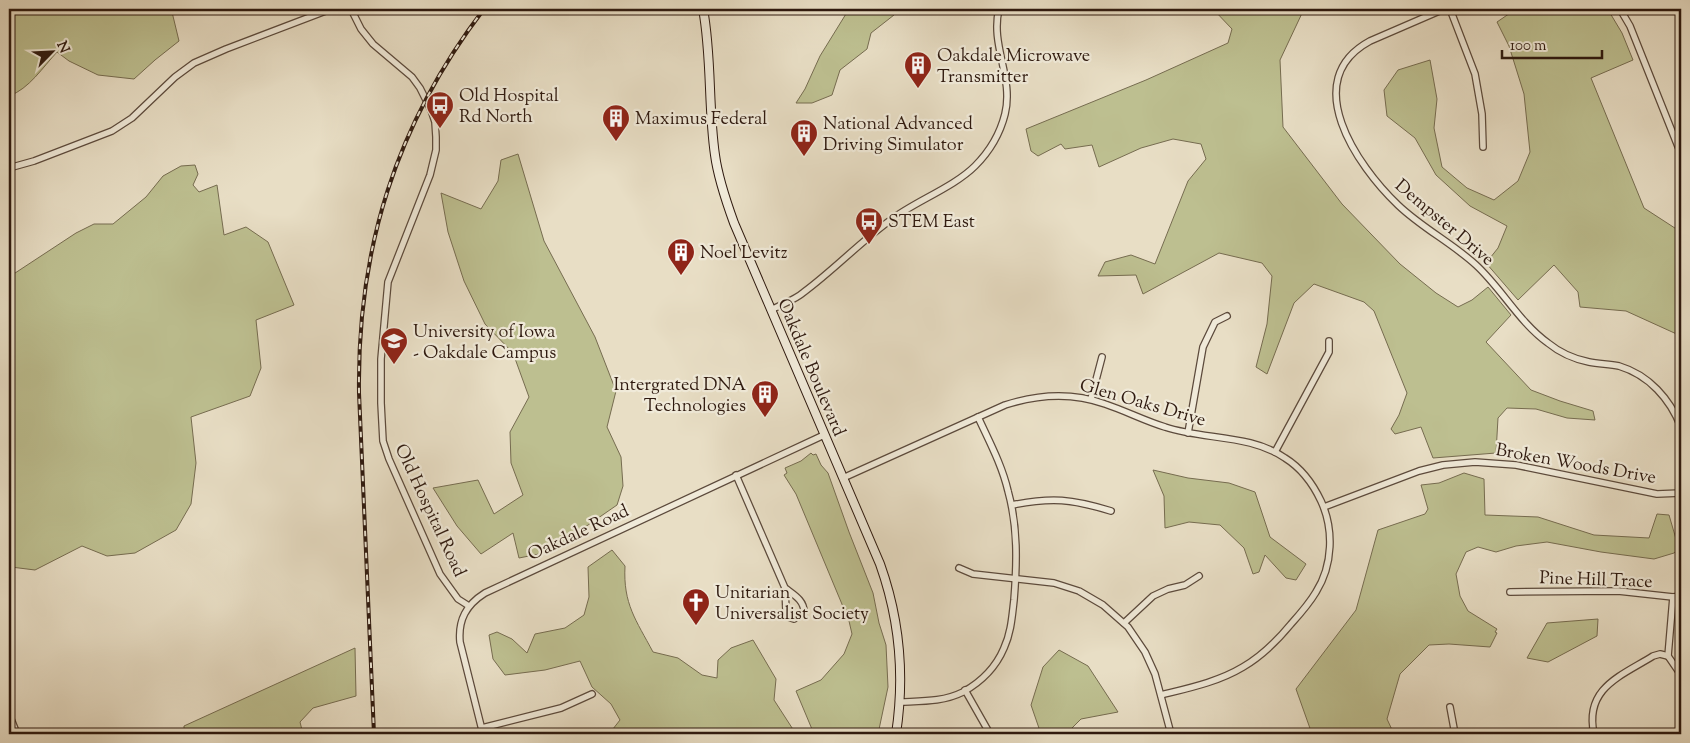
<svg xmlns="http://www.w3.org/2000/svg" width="1690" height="743" viewBox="0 0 1690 743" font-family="'Sorts Mill Goudy',serif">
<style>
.green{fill:#bdbf90;stroke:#766c50}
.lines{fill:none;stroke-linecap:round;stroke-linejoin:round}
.minor-casing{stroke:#5c4a3c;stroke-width:8}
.secondary-casing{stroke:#2e190f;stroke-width:10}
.minor{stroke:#f0ead9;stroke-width:5.5}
.secondary{stroke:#f0ead9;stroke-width:8}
.rail-casing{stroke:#2e190f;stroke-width:4}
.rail{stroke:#f0ead9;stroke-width:2;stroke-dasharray:5.5;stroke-linecap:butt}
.labels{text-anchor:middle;stroke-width:4.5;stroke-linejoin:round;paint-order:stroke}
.poi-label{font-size:18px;fill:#2e190f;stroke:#f0ead9;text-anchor:start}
.street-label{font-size:18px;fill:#2e190f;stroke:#f0ead9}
</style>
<rect width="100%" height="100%" fill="#e8dec5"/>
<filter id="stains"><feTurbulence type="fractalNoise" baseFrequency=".004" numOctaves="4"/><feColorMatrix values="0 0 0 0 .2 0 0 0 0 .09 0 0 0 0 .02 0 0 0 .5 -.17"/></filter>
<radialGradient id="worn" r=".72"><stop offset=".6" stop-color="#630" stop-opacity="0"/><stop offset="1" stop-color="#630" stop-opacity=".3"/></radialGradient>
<g class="green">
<path d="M9,9h115l8,3 8,-3h29l3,3 7,29 -24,19 -21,19 -36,-4 -29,-14 -12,-9c-14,15 -28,37 -48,44z"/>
<polygon points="849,9 896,9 894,15 871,33 867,49 840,70 832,95 812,103 796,103 805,89 820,56"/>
<polygon points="1213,9 1304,9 1280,60 1283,127 1342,204 1400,264 1436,293 1458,307 1472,300 1488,287 1511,315 1486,342 1531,390 1560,401 1593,411 1595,420 1567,418 1536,409 1507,408 1498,418 1496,453 1433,458 1421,427 1395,434 1391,429 1399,415 1407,393 1374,311 1364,302 1314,284 1294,303 1267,374 1256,367 1267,324 1272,276 1262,263 1219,253 1143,294 1136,275 1098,276 1105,262 1131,255 1155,264 1188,181 1206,159 1201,144 1173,139 1141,148 1099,167 1092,145 1065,149 1061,144 1038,156 1031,151 1026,129 1146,80 1228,43 1232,29"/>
<polygon points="1516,9 1613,9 1610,13 1622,33 1633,60 1591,78 1644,208 1681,232 1681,336 1626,311 1580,307 1578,292 1554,265 1518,300 1486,263 1498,248 1507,226 1470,206 1436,175 1415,138 1387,116 1384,90 1398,70 1430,60 1437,99 1434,128 1442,167 1467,188 1494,200 1518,181 1530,152 1524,94 1509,46 1497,22"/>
<polygon points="518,154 544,241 595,337 616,391 607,427 621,457 623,486 617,505 549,552 519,558 513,533 481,554 457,526 433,488 478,480 494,514 523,495 511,463 510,432 529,397 513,353 485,324 464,281 448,232 441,193 481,209 498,181 501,160"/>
<polygon points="195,165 198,174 193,185 199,192 217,185 224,235 246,227 268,242 294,305 256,320 261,368 250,396 191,417 196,463 191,504 176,530 135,553 107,556 82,546 35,570 11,567 9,561 9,277 76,233 94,224 113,224 146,197 163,176 181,166"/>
<polygon points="811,453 813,455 816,454 821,465 828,473 849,532 873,593 879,623 886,645 888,687 878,734 814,734 796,691 821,680 844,654 852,634 849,621 796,494 784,475 787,473 785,468 801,461"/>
<polygon points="1153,470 1188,478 1229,483 1255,492 1270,537 1306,564 1296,580 1286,578 1265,555 1259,572 1253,574 1244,548 1220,525 1189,522 1165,528 1164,496"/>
<polygon points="1464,473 1484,479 1485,515 1538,517 1594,535 1649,538 1657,514 1669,515 1676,539 1681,538 1681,547 1674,553 1654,559 1601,552 1547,542 1516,546 1496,552 1478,547 1466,552 1456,574 1460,596 1468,611 1497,629 1495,632 1497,633 1490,647 1449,644 1429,645 1400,674 1387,719 1394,734 1312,734 1296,689 1356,610 1378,530 1425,514 1428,509 1421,485 1439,483"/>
<path d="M612,550l13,16c-2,38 11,54 28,86l25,6 24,17 15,3 1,-18 13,-12 22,-8 23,39 -2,21 22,34h-187l11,-14 -9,-16 -19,-17 -12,-26 -35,9 -40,5 -12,-16 -4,-24 8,-3 15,7 15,14 8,-19 30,-6 19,-13 5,-18 -1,-30z"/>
<polygon points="1598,619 1597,636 1548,662 1527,658 1547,623"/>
<polygon points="355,648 356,696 313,708 300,722 303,734 219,734 217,732 209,734 184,734 184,726"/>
<polygon points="1059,650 1088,666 1118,712 1081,719 1066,734 1041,734 1031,705 1043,667"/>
</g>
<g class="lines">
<g class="minor-casing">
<g id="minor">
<polyline points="351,9 361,29 373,44 412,77 420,88 431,110 435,122 436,137 436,150 430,175 388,282 381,359 381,403 383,441 389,459 440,574 458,599 469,606"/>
<path d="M1444,9l-74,32c-72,39 -13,125 28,164 24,23 54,38 78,60 26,24 43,57 72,78 11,9 26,16 41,19 10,2 20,2 30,4 30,9 51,33 62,61"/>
<polyline points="1450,9 1475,74 1482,114 1483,147"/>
<polyline points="1620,9 1630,26 1681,154"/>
<polyline points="9,168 34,161 112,131 132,118 175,77 194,63 226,49 331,9"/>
<path d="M771,310c11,-6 24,-10 33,-18 31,-23 57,-51 88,-73 24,-18 62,-32 83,-53 15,-15 25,-32 30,-52 9,-36 -15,-69 -6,-105"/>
<polyline points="1091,399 1102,357"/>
<polyline points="1188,433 1203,347 1215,322 1227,316"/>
<polyline points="1275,452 1329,352 1329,341"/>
<path d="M736,475l49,113 1,23 2,6 6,2 10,-7c0,-12 -10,-17 -19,-24"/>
<path d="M843,478l162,-73c34,-11 67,-13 100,-1 21,7 40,17 60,23 39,13 85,7 120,31 16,10 28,26 36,43 13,28 12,64 -5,91 -7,12 -16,22 -25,32 -14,17 -29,32 -48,43 -25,15 -54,21 -82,28"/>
<path d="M1012,505c40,-8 60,-6 99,6"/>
<polyline points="1324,507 1419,471 1443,465 1475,462 1516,465 1657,494 1681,493"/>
<polyline points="959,568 973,574 1054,583 1079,591 1103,605 1128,627 1145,652 1155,674 1171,734"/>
<polyline points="1510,592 1618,591 1673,597 1681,596"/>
<polyline points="1673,597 1668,656 1681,675"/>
<polyline points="1124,623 1153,596 1168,589 1185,585 1199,576"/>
<polyline points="965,690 990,734"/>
<path d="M900,702c22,-1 43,0 63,-10 18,-10 33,-25 41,-44 7,-15 8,-31 10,-48 3,-37 4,-73 -6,-109 -6,-26 -19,-50 -30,-74"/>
<polyline points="1450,707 1455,734"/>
<polyline points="9,714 17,734"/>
<polyline points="482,728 561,708 592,694"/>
<path d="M483,734l-23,-92c-2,-22 6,-37 25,-49l339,-158"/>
<path d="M1594,734c-10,-46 27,-58 59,-78l7,-2 8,2"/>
</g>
</g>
<g class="secondary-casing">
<path id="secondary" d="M703,9c9,48 5,98 12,146 3,23 11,46 19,68l146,341c20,56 25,111 16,170"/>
</g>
<use href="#minor" class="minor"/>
<use href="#secondary" class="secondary"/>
<g class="rail-casing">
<path id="rail" d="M374,734l-15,-341c-2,-144 37,-269 125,-384"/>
</g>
<use href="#rail" class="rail"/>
</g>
<defs>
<g id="building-pin" transform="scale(1.4375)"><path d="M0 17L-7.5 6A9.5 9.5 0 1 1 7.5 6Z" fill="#8f2418" stroke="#f0ead9"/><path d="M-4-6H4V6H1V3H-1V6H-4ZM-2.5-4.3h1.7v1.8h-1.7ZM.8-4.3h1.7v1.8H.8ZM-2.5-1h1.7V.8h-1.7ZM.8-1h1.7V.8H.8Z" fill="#fff"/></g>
<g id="bus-pin" transform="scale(1.4375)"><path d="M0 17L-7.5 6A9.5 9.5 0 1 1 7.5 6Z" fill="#8f2418" stroke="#f0ead9"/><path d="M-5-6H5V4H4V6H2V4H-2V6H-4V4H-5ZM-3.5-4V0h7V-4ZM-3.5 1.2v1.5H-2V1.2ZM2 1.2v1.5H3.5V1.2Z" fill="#fff"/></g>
<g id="university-pin" transform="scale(1.4375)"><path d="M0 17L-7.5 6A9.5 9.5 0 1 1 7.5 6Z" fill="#8f2418" stroke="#f0ead9"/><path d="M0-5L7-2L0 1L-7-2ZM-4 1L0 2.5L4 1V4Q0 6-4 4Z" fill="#fff"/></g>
<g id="church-pin" transform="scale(1.4375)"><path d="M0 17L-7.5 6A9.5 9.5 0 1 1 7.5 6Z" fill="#8f2418" stroke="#f0ead9"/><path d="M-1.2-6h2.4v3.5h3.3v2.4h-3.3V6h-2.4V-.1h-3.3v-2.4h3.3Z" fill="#fff"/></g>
</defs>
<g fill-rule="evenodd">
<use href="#building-pin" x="918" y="65"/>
<use href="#bus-pin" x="440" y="105"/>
<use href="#building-pin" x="616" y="118"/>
<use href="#building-pin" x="804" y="133"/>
<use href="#bus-pin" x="869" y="221"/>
<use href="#building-pin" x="681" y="252"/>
<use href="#university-pin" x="394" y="341"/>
<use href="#building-pin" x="765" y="394"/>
<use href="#church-pin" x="696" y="602"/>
</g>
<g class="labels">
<g class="poi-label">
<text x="937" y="61">Oakdale Microwave<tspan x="937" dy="21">Transmitter</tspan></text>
<text x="459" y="101">Old Hospital<tspan x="459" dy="21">Rd North</tspan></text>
<text x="635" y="124">Maximus Federal</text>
<text x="823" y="129">National Advanced<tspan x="823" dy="21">Driving Simulator</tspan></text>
<text x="888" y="227">STEM East</text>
<text x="700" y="258">Noel Levitz</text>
<text x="413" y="337">University of Iowa<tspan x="413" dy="21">- Oakdale Campus</tspan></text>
<text x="746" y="390" text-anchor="end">Intergrated DNA<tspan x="746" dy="21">Technologies</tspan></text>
<text x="715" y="598">Unitarian<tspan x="715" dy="21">Universalist Society</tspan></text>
</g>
<g class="street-label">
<text transform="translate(1445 222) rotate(40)" y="6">Dempster Drive</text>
<text transform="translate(812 367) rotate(67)" y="6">Oakdale Boulevard</text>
<text transform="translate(1143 402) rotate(16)" y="6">Glen Oaks Drive</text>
<text transform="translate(1576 463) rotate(10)" y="6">Broken Woods Drive</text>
<text transform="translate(431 510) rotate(65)" y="6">Old Hospital Road</text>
<text transform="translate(578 532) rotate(-25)" y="6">Oakdale Road</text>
<text transform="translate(1596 579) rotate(2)" y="6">Pine Hill Trace</text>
</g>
</g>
<rect width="1690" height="743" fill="none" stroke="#e8dec5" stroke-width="30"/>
<rect x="10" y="10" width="1670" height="723" fill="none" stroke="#2e190f" stroke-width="2.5"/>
<rect x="15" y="15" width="1660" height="713" fill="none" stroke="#2e190f"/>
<g transform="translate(52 52) rotate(66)" stroke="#f0ead9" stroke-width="4" paint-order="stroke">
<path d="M0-4L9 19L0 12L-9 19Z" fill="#2e190f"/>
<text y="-8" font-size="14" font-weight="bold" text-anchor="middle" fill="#2e190f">N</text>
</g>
<path d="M1502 50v8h100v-8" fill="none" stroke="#2e190f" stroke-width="2.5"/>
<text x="1510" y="50" font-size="15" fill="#2e190f" stroke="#f0ead9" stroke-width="4" paint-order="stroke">100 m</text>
<rect width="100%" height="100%" filter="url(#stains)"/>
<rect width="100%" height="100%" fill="url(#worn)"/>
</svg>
